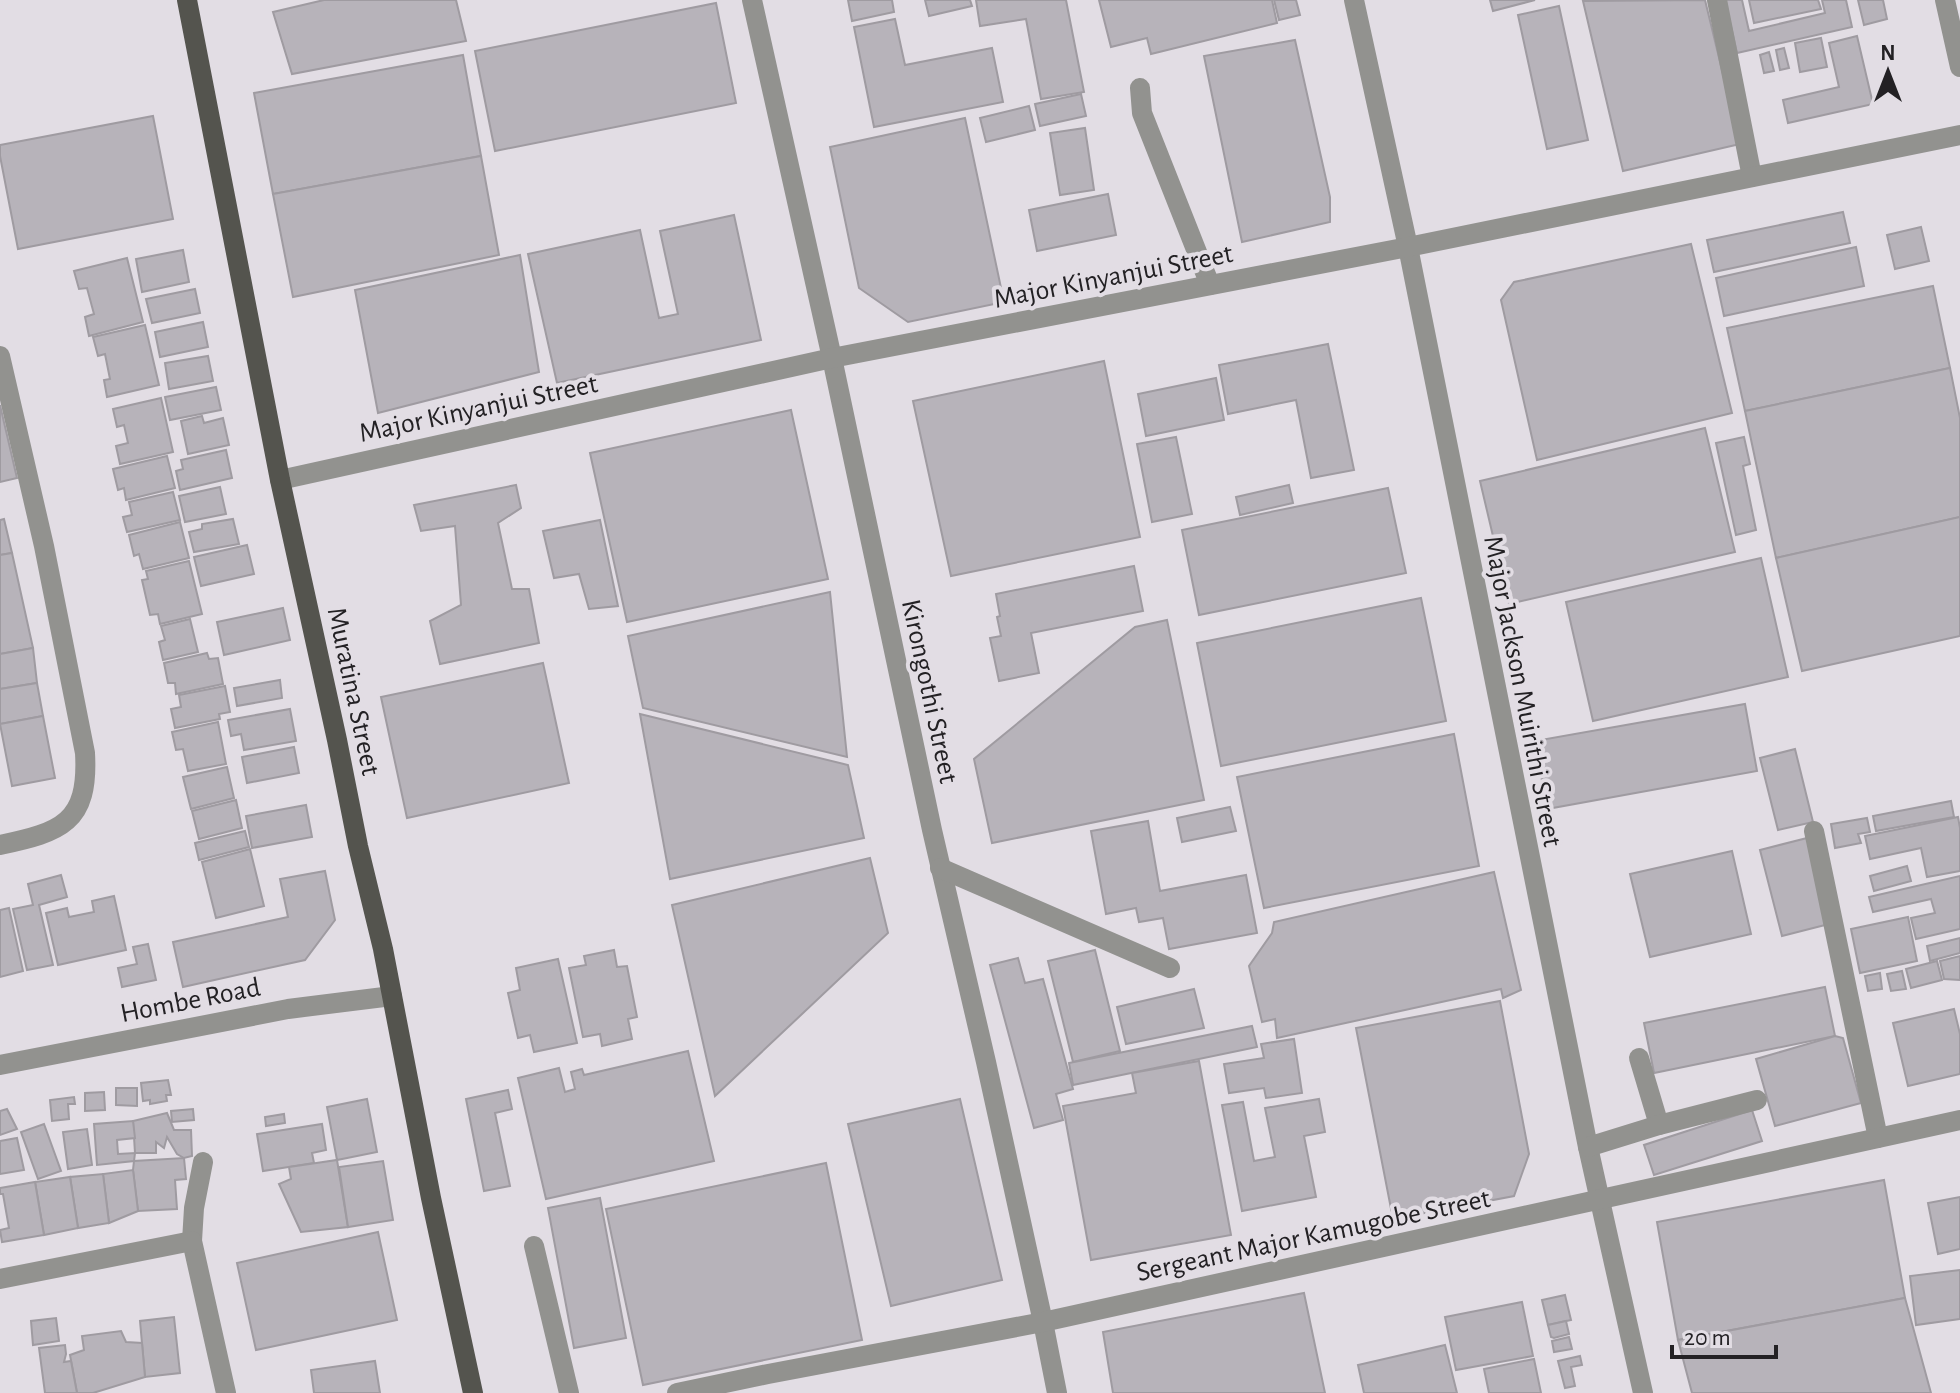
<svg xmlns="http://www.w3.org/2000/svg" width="1960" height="1393" viewBox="0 0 1960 1393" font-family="'Alegreya Sans',sans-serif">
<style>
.building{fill:#b7b3ba;stroke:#9f9ba1;stroke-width:2}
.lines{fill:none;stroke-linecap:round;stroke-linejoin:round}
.minor{stroke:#92928f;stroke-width:20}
.major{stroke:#54544e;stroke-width:20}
.labels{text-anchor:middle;stroke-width:8;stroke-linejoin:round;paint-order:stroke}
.street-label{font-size:28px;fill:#232124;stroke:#e2dde4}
</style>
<rect width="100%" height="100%" fill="#e2dde4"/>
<g class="building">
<polygon points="324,0 456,0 466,41 292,74 273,12"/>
<polygon points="848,0 892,0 894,12 852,21"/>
<polygon points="925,0 970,0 972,6 929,16"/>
<polygon points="976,0 1066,0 1084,92 1041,99 1026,19 980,26"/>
<polygon points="1099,0 1272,0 1277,23 1151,54 1147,38 1111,47"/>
<polygon points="1274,0 1296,0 1300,15 1279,20"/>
<polygon points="1490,0 1535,0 1493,11"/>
<polygon points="1705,0 1740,144 1623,171 1583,1"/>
<polygon points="1725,0 1742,0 1749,31 1825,13 1822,0 1846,0 1852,27 1737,53"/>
<polygon points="1749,0 1818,0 1821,9 1754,23"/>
<polygon points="1858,0 1883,0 1887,19 1864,25"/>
<polygon points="716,3 736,103 495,151 475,51"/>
<polygon points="1559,6 1588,140 1547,149 1518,15"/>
<polygon points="895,19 905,65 992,48 1003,102 874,127 854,27"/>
<polygon points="1857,36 1873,104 1788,123 1783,100 1839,87 1829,43"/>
<polygon points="1821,38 1827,67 1800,72 1795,43"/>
<polygon points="1295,40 1330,197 1330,222 1242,242 1204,56"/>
<polygon points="1784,48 1789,68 1780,70 1776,50"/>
<polygon points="1769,52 1774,71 1764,73 1760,55"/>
<polygon points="463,55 481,156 273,194 254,93"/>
<polygon points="1081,94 1086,116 1040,126 1035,104"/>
<polygon points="1029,106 1035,130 986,142 980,118"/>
<polygon points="153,116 173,219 18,249 0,156 0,145"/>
<polygon points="965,118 1004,302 908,322 859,288 830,147"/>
<polygon points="1085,128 1094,190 1060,195 1050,133"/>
<polygon points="481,156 499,255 293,297 273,194"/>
<polygon points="1108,194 1116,235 1037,251 1029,210"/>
<polygon points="1843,212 1850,243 1714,272 1707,240"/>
<polygon points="734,215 761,340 557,383 528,254 640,230 659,318 678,314 660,231"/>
<polygon points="1921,227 1929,261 1895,269 1887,235"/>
<polygon points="1691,244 1732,413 1537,460 1501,300 1514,282"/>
<polygon points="1856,247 1864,286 1724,316 1716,278"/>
<polygon points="183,250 189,282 142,292 136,259"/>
<polygon points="520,255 539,372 378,413 355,290"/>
<polygon points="127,258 143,322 89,336 85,317 94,314 87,288 79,289 74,271"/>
<polygon points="1933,286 1950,368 1745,411 1727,328"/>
<polygon points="195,289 200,313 152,323 146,299"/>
<polygon points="203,322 208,347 160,357 155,332"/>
<polygon points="145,325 159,385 107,397 104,380 110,379 105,354 98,356 93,337"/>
<polygon points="1328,344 1354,470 1311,478 1296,400 1228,414 1219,365"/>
<polygon points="208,356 213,381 169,389 165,363"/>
<polygon points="1104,361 1140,537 951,576 913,401"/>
<polygon points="1950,368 1960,418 1960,517 1776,558 1745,411"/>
<polygon points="1216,378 1224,420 1146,436 1138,394"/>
<polygon points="216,387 221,410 170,420 165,397"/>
<polygon points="161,398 173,452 120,464 116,446 128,443 124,425 117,427 113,409"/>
<polygon points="0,405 17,478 0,482"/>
<polygon points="791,410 828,579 627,622 590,453"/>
<polygon points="202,416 204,423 223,418 229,445 188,454 181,421"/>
<polygon points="1705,428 1735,552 1509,604 1480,481"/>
<polygon points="1176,437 1192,514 1152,522 1137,444"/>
<polygon points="1744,437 1750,464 1743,466 1756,530 1736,535 1716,443"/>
<polygon points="226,450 232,478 180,490 176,471 183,469 181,460"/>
<polygon points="167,456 175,488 126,500 124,488 118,490 113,469"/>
<polygon points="516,485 521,508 498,523 512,589 529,589 539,643 440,664 430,621 461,605 455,526 421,531 414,505"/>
<polygon points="1289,485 1293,503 1240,515 1236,497"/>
<polygon points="220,487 226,514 185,522 179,496"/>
<polygon points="1388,488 1406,573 1199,615 1182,530"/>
<polygon points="173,492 180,520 127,532 123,517 132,515 129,502"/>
<polygon points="1960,517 1960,636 1802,671 1776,558"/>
<polygon points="4,519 12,553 0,555 0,520"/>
<polygon points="233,519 239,544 194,552 189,532 202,529 202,524"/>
<polygon points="600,520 618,606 589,609 579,574 554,578 543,531"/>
<polygon points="180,522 189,558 143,569 139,554 134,556 129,535"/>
<polygon points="247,545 254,574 201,586 194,557"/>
<polygon points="12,553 33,648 0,654 0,555"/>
<polygon points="1761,558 1788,677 1593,721 1566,602"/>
<polygon points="189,561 202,614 160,624 158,614 150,615 142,580 148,579 146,571"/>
<polygon points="1134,566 1143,611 1031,633 1039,673 999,681 990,638 1001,636 997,617 1000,616 996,594"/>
<polygon points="830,592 847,757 643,708 628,636"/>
<polygon points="1421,598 1446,721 1221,766 1197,643"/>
<polygon points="283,608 290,640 224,655 217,622"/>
<polygon points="190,619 198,652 163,660 159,642 165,640 161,626"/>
<polygon points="1167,620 1204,800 992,843 974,759 1135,627"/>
<polygon points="33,648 37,683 0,689 0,654"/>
<polygon points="207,653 209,659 218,658 223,684 176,694 175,683 168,683 164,663"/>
<polygon points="543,663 569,783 407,818 381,697"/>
<polygon points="280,680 282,698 237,706 234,688"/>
<polygon points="37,683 43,716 0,724 0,689"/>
<polygon points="225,686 230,712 219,714 220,719 175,728 171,709 181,707 179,695"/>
<polygon points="1745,704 1757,771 1547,809 1535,741"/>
<polygon points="290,709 296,741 244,750 241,734 231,736 228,720"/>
<polygon points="640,714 848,765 864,838 670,879"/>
<polygon points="43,716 55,778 12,786 0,724"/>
<polygon points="218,722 226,764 188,771 183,749 176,750 172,732"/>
<polygon points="1454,734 1479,866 1264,908 1237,777"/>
<polygon points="294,747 299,773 247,783 242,757"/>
<polygon points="1795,749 1813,822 1778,830 1760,758"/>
<polygon points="227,767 234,798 191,809 183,777"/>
<polygon points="236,800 242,828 199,839 192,811"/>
<polygon points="1951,801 1954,817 1876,831 1873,816"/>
<polygon points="306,805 312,837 252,848 246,816"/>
<polygon points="1230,807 1236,831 1182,842 1177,818"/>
<polygon points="1958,817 1960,828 1960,871 1927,877 1921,848 1870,859 1865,836"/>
<polygon points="1867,818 1870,832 1858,834 1861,843 1835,848 1831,824"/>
<polygon points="1148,821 1160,891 1246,875 1257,933 1169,949 1163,918 1139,922 1136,908 1106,914 1091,831"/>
<polygon points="245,831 249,847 199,860 195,843"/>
<polygon points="1807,838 1829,924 1782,936 1760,850"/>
<polygon points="250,849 264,906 216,918 202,862"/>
<polygon points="1732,851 1751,934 1650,957 1630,874"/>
<polygon points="870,858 888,933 715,1096 672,905"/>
<polygon points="1907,866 1911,881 1874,891 1870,876"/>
<polygon points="325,871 335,920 305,960 183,987 173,942 288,917 280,879"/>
<polygon points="1494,872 1521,990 1503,998 1501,989 1277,1038 1275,1019 1262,1022 1249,966 1272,933 1274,922"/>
<polygon points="61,875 67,897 39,905 53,965 27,970 13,909 33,905 28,884"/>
<polygon points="1960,876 1960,929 1916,939 1911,918 1935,913 1931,899 1873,912 1869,897"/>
<polygon points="114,896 126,950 58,965 46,913 67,908 69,917 94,912 92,901"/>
<polygon points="9,908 23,971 0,977 0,910"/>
<polygon points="1908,917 1917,961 1860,973 1851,929"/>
<polygon points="1960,938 1960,953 1930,961 1927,946"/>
<polygon points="148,944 156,980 122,987 118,968 137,964 133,947"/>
<polygon points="614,950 617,967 627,966 637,1017 628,1019 632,1039 602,1046 600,1034 583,1037 569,968 586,965 584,956"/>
<polygon points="1095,950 1120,1051 1073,1062 1048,961"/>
<polygon points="1960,956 1960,980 1944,979 1940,961"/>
<polygon points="1018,958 1025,983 1043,979 1073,1089 1056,1094 1063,1120 1034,1128 990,965"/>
<polygon points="558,959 577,1043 534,1052 530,1035 518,1038 508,993 520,990 516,968"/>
<polygon points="1937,961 1942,980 1911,988 1906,969"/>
<polygon points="1902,971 1906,989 1891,991 1887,974"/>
<polygon points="1880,973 1882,989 1868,991 1865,976"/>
<polygon points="1825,987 1835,1036 1654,1073 1644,1023"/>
<polygon points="1194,989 1204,1028 1126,1044 1117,1007"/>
<polygon points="1500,1001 1529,1154 1514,1196 1393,1219 1356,1028"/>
<polygon points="1954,1009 1960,1034 1960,1074 1908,1086 1893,1023"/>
<polygon points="1252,1026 1257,1047 1073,1085 1069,1063"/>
<polygon points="1835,1036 1843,1038 1861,1103 1775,1126 1756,1059"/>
<polygon points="1294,1039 1302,1093 1266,1098 1264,1088 1229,1093 1224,1064 1264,1058 1261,1044"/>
<polygon points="688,1051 714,1161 546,1199 518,1078 559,1068 565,1092 575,1089 571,1072 582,1069 584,1075"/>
<polygon points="1199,1061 1231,1235 1091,1260 1063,1106 1136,1093 1132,1073"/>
<polygon points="168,1080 171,1095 166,1095 167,1101 150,1104 150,1100 143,1101 141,1083"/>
<polygon points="116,1088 137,1088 137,1106 116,1105"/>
<polygon points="508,1090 512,1109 495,1113 510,1186 484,1191 466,1099"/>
<polygon points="104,1092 105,1110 85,1111 85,1093"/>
<polygon points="74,1097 75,1104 68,1104 69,1119 52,1121 50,1100"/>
<polygon points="367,1099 377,1152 337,1160 327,1107"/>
<polygon points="960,1099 1002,1280 891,1306 848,1124"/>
<polygon points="1319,1099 1325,1132 1304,1136 1316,1197 1242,1211 1222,1105 1243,1102 1254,1161 1275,1157 1265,1108"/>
<polygon points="7,1109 17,1129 0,1135 0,1111"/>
<polygon points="193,1109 194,1120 172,1122 171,1111"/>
<polygon points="1752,1110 1762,1141 1654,1175 1644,1145"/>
<polygon points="167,1113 174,1130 191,1130 192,1156 184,1158 177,1154 167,1137 164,1148 156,1142 156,1153 135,1153 133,1121"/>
<polygon points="284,1114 285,1123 266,1126 265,1117"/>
<polygon points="133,1121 135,1138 117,1140 118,1154 135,1153 134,1161 97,1165 94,1124"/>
<polygon points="44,1124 61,1171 38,1179 21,1132"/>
<polygon points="322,1124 326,1150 312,1153 314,1163 263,1171 257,1134"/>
<polygon points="87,1129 92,1165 68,1169 63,1132"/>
<polygon points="17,1138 24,1170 0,1174 0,1141"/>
<polygon points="184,1158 186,1179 175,1180 177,1209 138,1211 133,1170 134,1161"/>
<polygon points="337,1160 348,1227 301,1232 279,1184 291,1179 289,1167"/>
<polygon points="383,1161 393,1220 348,1227 339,1167"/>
<polygon points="826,1163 862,1340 643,1385 606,1209"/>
<polygon points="133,1170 138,1211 109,1223 103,1174"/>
<polygon points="103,1174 109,1223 78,1228 70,1177"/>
<polygon points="70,1177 78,1228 44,1235 35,1182"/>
<polygon points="1884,1180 1905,1298 1678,1340 1657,1222"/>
<polygon points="35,1182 44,1235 2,1242 0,1230 9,1228 3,1194 0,1194 0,1188"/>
<polygon points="1960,1197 1960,1249 1938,1254 1928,1203"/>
<polygon points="600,1198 626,1338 574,1348 548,1208"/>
<polygon points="378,1232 397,1320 256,1350 237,1263"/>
<polygon points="1960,1270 1960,1319 1916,1325 1910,1276"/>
<polygon points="1304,1293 1325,1393 1113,1393 1103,1332"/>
<polygon points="1565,1295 1571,1320 1548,1325 1542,1300"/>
<polygon points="1905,1298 1931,1393 1692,1393 1678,1340"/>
<polygon points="1522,1302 1533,1356 1456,1370 1445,1317"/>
<polygon points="174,1317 180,1373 145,1377 140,1321"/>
<polygon points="56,1318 59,1341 33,1345 31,1321"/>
<polygon points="1566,1321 1569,1334 1554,1338 1551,1337 1548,1325"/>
<polygon points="121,1331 126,1342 142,1343 145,1377 93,1393 77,1393 70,1355 84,1350 82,1336"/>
<polygon points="1569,1337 1572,1349 1554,1352 1552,1341"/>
<polygon points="65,1345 66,1354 64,1362 71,1361 77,1393 45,1393 39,1348"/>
<polygon points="1445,1345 1457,1393 1364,1393 1358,1365"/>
<polygon points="1580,1356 1582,1365 1571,1367 1575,1386 1565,1388 1558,1361"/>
<polygon points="1534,1359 1541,1393 1489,1393 1484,1369"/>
<polygon points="375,1361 380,1393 314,1393 311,1370"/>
</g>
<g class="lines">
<g class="minor">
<polyline points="752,0 832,358 932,830 986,1062 1043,1322 1057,1393"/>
<polyline points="1354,0 1408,247 1588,1147 1643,1393"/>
<polyline points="1717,0 1752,177"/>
<polyline points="1945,0 1960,67"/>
<polyline points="1140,88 1142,113 1210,285"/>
<path d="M0,356l44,190 41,207c4,70 -24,79 -85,92"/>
<polyline points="280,480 832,358 1408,247 1960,135"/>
<polyline points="1814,831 1878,1138"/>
<polyline points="940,868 1170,968"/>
<polyline points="1639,1058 1659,1125"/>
<polyline points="0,1065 288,1009 392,996"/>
<polyline points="1588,1147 1659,1125 1757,1100"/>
<polyline points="203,1162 194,1208 192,1241 226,1393"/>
<polyline points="534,1246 569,1393"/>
<polyline points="0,1279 192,1241"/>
<polyline points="677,1393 768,1374 1043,1322 1960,1120"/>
</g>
<polyline class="major" points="187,0 280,480 337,740 358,846 383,949 431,1198 473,1393"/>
</g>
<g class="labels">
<g class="street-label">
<text transform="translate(1113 275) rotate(-11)" y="10">Major Kinyanjui Street</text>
<text transform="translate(478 407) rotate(-12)" y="10">Major Kinyanjui Street</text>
<text transform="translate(355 691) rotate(78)" y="10">Muratina Street</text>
<text transform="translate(931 691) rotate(78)" y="10">Kirongothi Street</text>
<text transform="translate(1524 691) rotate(79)" y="10">Major Jackson Muirithi Street</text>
<text transform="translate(190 999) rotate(-11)" y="10">Hombe Road</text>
<text transform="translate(1313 1234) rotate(-12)" y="10">Sergeant Major Kamugobe Street</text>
</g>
</g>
<g transform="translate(1888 72)" stroke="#e2dde4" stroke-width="6" paint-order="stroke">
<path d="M0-6L14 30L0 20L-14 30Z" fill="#232124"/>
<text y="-12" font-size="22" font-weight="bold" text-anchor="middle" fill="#232124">N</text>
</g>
<path d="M1672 1345v12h104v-12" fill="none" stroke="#232124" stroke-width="4"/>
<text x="1684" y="1345" font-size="24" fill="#232124" stroke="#e2dde4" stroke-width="6" paint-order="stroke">20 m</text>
</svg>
